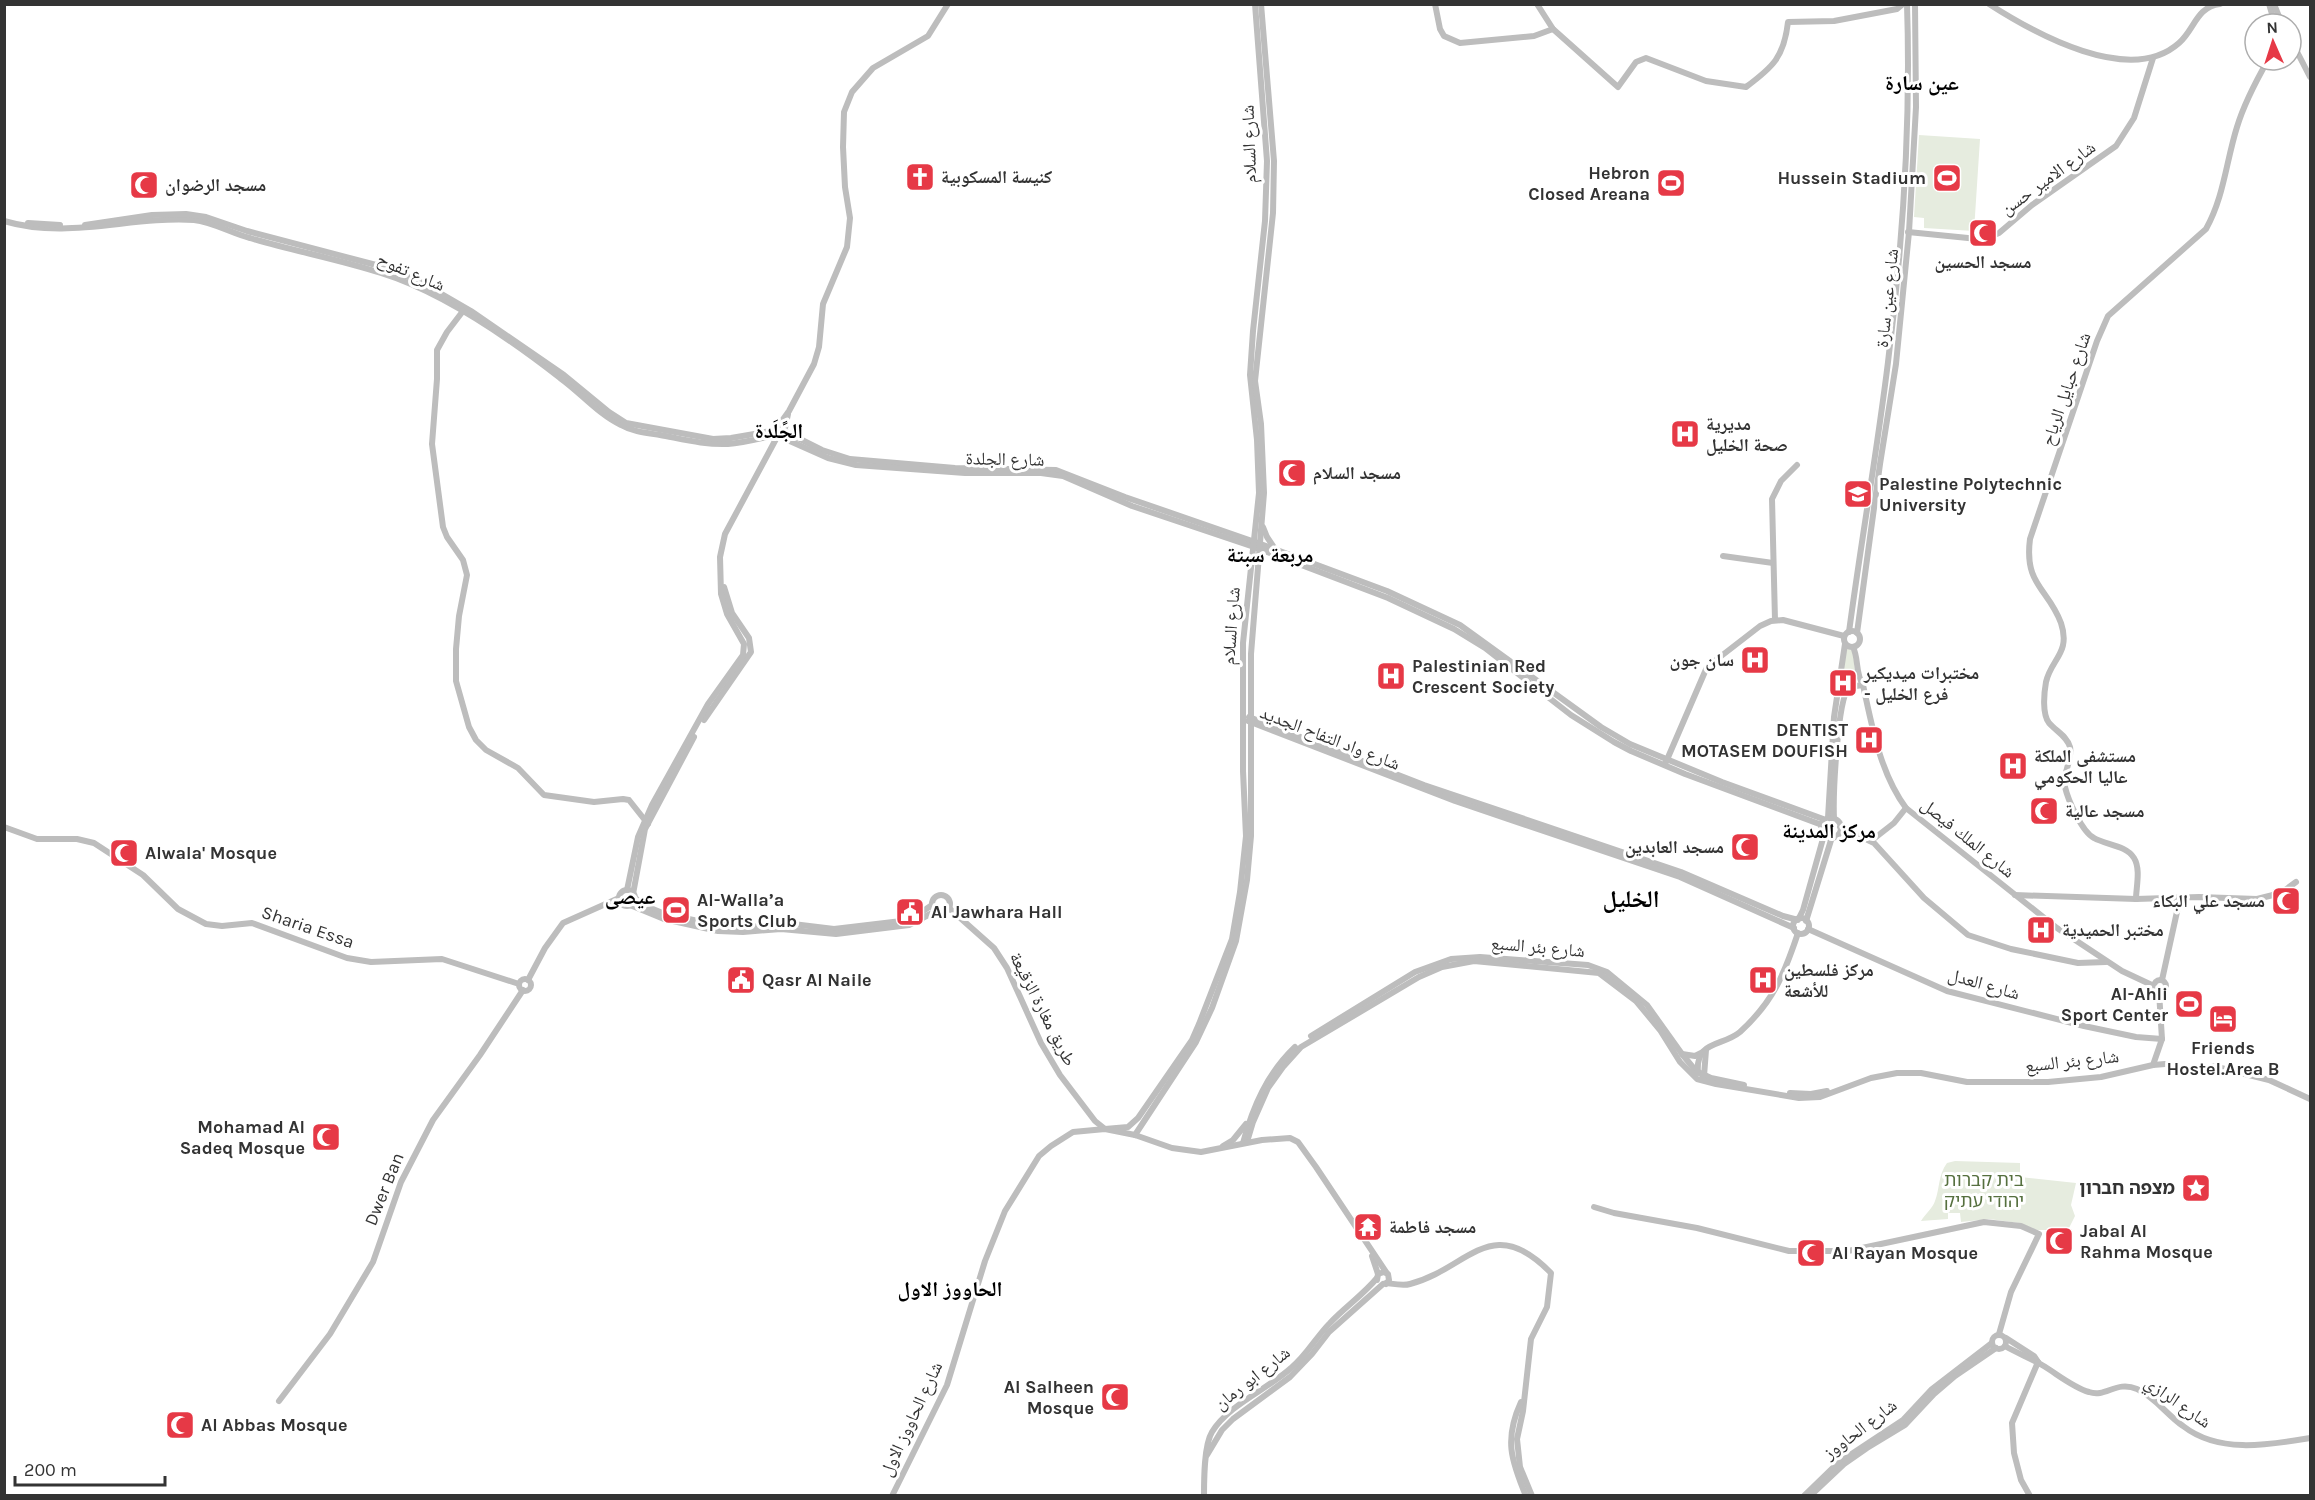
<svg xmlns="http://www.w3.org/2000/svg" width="2315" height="1500" viewBox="0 0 2315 1500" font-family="Karla,'Noto Naskh Arabic','Noto Sans Hebrew',sans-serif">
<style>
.green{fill:#e6ecdf}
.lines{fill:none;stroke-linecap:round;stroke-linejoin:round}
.secondary{stroke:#bdbdbd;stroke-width:6}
.labels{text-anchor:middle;stroke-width:6;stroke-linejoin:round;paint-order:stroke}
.street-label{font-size:18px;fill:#333;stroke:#fff}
.poi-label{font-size:18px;font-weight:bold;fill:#333;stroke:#fff;text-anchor:start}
.park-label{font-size:18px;fill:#56703f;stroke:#fff}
.quarter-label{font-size:21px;font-weight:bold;fill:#000;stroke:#fff}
.district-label{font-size:24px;font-weight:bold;fill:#000;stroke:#fff}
</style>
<rect width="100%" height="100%" fill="#fff"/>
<g class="green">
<polygon points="1919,135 1980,139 1974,231 1924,228 1924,218 1914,217"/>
<polygon points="1847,648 1853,651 1856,681 1845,687 1840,685"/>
<path d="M1955,1161l65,2v14l56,6 -5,22 4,11 -7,14h-31l-18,-7 -30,-4 -28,3 -1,-9h-12v6l-27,2c4,-7 12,-13 14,-20 5,-13 3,-26 12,-38z"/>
</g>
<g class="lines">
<g class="secondary">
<polyline points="1435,4 1440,29 1444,36 1460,43 1534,36 1553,29"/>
<path d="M1537,4l16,25 65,58 18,-25 10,-4 60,23 40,6c27,-20 38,-30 42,-65l46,-1 63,-12 6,-5"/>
<path d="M1989,4c45,29 141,83 190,39 16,-14 17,-36 41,-39"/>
<polyline points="2269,4 2275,24"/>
<polyline points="2274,4 2282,24"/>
<polyline points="2291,40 2310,77"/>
<path d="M4,221c64,19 126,-5 190,-1 19,2 37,13 56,18 43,13 88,21 131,35 61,19 129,66 179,105 21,15 38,36 61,47 12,7 26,8 39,10 22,4 45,10 68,9 15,-1 30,-5 44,-8"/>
<polyline points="28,223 60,225"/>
<polyline points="85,225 152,215 186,214 206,217 247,231 380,266 421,282 471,311 564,375 609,412 626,423 713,439 731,438 771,431"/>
<polyline points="1908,232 1978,239 1987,238 1999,233 2032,205 2116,146 2134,118 2153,58"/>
<polyline points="463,311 447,332 437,350 437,379 432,444 443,527 447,537 463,560 467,575 459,616 456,649 456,681 469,727 476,740 486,750 518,768 544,795 594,802 623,799 629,800 648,824"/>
<polyline points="779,425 789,411 814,364 819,347 823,304 847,247 850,218 845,187 843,147 844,112 852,92 873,68 928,36 948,4"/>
<polyline points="785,428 788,414"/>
<polyline points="786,432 822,450 850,459 955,468 1056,470 1125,497 1255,542 1387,591 1460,625 1601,727 1630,744 1722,782 1826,820"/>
<polyline points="783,438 828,458 856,465 965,473 1041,473 1063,476 1132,506 1254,547 1388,598 1454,629 1485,648 1571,715 1614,742 1631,751 1685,774 1822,825"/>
<polyline points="1263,527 1267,537 1275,549"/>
<polyline points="1723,556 1773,563"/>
<polyline points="1775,620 1772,499 1781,481 1797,465"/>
<circle cx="1852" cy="639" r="8"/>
<path d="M1849,632c12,-90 28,-180 39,-270 15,-119 23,-238 19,-358"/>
<polyline points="1857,633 1880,464 1896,364 1909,232 1916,107 1915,4"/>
<path d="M1853,647c6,12 2,26 10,38 9,41 17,88 43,123l151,120 65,43 32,15"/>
<polyline points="1249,717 1424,785 1681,872 1783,916 1798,920 1803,910 1824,835"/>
<polyline points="704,720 751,652 749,638 732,613 724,587"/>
<polyline points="1248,721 1455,801 1680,877 1794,928"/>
<polyline points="1666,762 1707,667 1760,626 1771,621 1783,620 1844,636"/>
<polyline points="1828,818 1834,717 1845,644"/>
<circle cx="1831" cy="828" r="10"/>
<path d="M1834,819c-1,-22 3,-119 15,-132l14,-2"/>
<polyline points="4,827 37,839 77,839 94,843 143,875 178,909 206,924 222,926 252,923 347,958 371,962 442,959 519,984"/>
<polyline points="1840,827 1874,843 1924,898 1968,935 2011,949 2078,963 2106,962"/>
<polyline points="1871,841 1894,823 1906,808"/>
<polyline points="627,890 638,837 652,805 708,704 743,655 744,644 727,614 721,594 720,557 725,534 776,439"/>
<circle cx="627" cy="898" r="8"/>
<polyline points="633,894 645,829 694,737"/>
<polyline points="2015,895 2136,899 2199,897 2257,899 2281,893 2296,882"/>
<circle cx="941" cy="904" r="9"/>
<polyline points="635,898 648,907 665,914 717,925 748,927 793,924 834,929 910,920 932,905"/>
<path d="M2136,899c0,-11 5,-30 -2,-41 -8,-13 -28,-13 -40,-20 -12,-6 -26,-38 -29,-51 -3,-13 8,-28 5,-40 -3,-11 -14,-16 -21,-24 -7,-9 -5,-30 -3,-41 5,-23 25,-29 15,-59 -13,-35 -37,-38 -31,-84l67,-198 11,-25 98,-87c18,-32 20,-67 31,-102 7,-23 19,-46 31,-67"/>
<polyline points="630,905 664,919 718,931 743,932 781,929 836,934 909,925 936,911"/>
<polyline points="949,908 994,948 1007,968 1041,1043 1060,1075 1095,1121 1105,1129 1128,1127 1138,1118 1192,1040 1199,1024 1232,939 1240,892 1246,836 1243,771 1243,643 1259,493 1257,440 1250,375 1253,331 1265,221 1267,161 1255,4"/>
<circle cx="1801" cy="926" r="8"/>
<polyline points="1806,921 1832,837"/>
<polyline points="1808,929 1947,991 2084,1026 2136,1037 2162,1039"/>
<circle cx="525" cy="985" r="6"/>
<circle cx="2160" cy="986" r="6"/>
<polyline points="528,980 545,948 563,923 619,898"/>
<polyline points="2162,980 2180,898"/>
<polyline points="1311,1036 1415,972 1451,959 1480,957 1588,965 1607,972 1647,1005 1682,1054 1696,1071 1711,1078 1744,1085"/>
<polyline points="1682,1054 1695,1056 1703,1052"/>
<polyline points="2153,1065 2165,1064"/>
<polyline points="2213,1066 2269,1080 2310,1099"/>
<path d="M1698,1073c-3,-33 24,-26 42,-41 33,-30 44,-57 58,-99"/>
<polyline points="1702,1078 1704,1076 1706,1050"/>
<polyline points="1790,1093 1811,1094 1827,1091"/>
<polyline points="1135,1135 1196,1042 1212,1008 1236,941 1247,880 1251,836 1251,654 1264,493 1261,424 1255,381 1273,213 1274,161 1261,4"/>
<polyline points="1247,1142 1253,1122 1268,1088 1283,1067 1301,1047 1419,977 1442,967 1474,961 1599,973 1636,1001 1660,1030 1680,1062 1697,1079 1716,1084 1799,1098 1820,1097 1871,1078 1897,1073 1921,1073 1967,1082 2048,1082 2101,1077 2153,1065 2162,1039 2159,992"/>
<path d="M1243,1143c10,-37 24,-69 52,-96"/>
<polyline points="1223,1146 1233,1140 1246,1124"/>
<polyline points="1594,1207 1614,1213 1697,1228 1789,1251 1848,1251 1984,1222 2021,1226 2039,1234 2011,1292 1999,1334"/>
<polyline points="1372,1256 1378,1274 1377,1280"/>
<polyline points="1378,1274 1384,1272 1388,1274 1389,1280 1386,1284"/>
<path d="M1386,1283c8,1 17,3 24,1 58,-15 81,-73 141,-11l-4,34 -16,32 -8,72 -6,28 3,28 12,29"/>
<circle cx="1999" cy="1342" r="7"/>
<polyline points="2006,1338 2034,1356 2038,1362"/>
<path d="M2005,1346c12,7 25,12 37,19 14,8 30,22 47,27 17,6 27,-12 48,-3 18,8 30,26 46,37 36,28 85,19 127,12"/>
<polyline points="279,1401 330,1334 373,1262 401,1182 433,1120 480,1055 523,990"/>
<path d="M1521,1402c-17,37 -10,58 5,94"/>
<polyline points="1207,1455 1222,1430 1233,1419 1290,1377 1312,1354 1329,1332 1383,1284"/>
<polyline points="892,1496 947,1385 985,1261 1005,1211 1039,1156 1051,1146 1073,1132 1105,1129 1135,1135 1172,1148 1201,1152 1262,1140 1290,1138 1298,1142 1316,1167 1386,1272"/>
<path d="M1204,1496c0,-17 0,-51 8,-64 16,-27 56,-43 79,-64 16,-13 25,-31 39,-45 15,-16 33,-28 47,-45"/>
<polyline points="1804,1496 1838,1463 1903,1420 1931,1390 1992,1343"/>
<polyline points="1810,1496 1844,1464 1867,1448 1905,1425 1934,1394 1955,1376 1996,1348"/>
<polyline points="2030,1496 2021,1480 2014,1453 2012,1423 2038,1362"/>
</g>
</g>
<defs>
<g id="church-square" transform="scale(1.5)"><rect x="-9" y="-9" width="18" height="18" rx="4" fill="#e63946" stroke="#fff"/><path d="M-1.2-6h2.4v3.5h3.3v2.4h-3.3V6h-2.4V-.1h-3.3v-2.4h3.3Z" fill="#fff"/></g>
<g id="stadium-square" transform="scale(1.5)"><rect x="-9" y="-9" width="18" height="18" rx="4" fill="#e63946" stroke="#fff"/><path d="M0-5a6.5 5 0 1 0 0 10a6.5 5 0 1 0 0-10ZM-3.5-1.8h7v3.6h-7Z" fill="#fff"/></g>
<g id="mosque-square" transform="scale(1.5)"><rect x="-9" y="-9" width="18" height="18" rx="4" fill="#e63946" stroke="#fff"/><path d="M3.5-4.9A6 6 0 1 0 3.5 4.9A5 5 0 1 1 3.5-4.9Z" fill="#fff"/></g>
<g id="hospital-square" transform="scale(1.5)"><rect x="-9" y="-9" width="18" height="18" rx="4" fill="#e63946" stroke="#fff"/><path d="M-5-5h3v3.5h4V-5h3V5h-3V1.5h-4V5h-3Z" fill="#fff"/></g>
<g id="university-square" transform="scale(1.5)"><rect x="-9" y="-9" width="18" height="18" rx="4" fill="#e63946" stroke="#fff"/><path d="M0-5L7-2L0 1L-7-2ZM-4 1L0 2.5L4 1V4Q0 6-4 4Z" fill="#fff"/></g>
<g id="civic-square" transform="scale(1.5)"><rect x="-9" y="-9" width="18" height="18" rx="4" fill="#e63946" stroke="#fff"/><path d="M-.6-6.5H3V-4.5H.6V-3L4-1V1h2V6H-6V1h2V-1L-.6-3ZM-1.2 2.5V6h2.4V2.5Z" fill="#fff"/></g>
<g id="hotel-square" transform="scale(1.5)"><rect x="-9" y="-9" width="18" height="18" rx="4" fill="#e63946" stroke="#fff"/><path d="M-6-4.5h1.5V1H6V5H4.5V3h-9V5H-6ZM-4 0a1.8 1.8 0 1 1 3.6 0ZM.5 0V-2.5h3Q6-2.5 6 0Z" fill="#fff"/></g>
<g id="sight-square" transform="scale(1.5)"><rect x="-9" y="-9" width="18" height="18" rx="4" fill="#e63946" stroke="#fff"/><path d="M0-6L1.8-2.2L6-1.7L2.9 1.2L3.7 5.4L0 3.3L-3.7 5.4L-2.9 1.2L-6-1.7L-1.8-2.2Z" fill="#fff"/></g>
<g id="temple-square" transform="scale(1.5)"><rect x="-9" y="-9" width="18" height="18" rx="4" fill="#e63946" stroke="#fff"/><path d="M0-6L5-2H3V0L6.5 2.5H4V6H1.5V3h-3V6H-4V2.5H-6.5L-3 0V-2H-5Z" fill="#fff"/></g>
</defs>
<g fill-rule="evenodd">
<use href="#church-square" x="920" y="177"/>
<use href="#stadium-square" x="1947" y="178"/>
<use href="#stadium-square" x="1671" y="183"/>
<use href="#mosque-square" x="144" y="185"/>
<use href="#mosque-square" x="1983" y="233"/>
<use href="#hospital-square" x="1685" y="434"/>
<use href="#mosque-square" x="1292" y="473"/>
<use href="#university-square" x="1858" y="494"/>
<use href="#hospital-square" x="1755" y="660"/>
<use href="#hospital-square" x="1391" y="676"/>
<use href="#hospital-square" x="1843" y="683"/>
<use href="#hospital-square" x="1869" y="740"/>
<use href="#hospital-square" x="2013" y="766"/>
<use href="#mosque-square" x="2044" y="811"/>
<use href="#mosque-square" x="1745" y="847"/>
<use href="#mosque-square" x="124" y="853"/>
<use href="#mosque-square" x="2286" y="901"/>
<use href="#stadium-square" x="676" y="910"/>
<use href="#civic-square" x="910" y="912"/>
<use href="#hospital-square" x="2041" y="930"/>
<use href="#civic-square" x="741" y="980"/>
<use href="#hospital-square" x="1763" y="980"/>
<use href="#stadium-square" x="2189" y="1004"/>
<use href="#hotel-square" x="2223" y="1019"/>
<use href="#mosque-square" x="326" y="1137"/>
<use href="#sight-square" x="2196" y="1188"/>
<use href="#temple-square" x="1368" y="1227"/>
<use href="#mosque-square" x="2059" y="1241"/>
<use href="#mosque-square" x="1811" y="1253"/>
<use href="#mosque-square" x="1115" y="1397"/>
<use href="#mosque-square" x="180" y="1425"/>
</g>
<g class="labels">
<g class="street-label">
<text transform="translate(1249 144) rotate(-92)" y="6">شارع السلام</text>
<text transform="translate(2048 178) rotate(-36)" y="6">شارع الامير حسن</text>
<text transform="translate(411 272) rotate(23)" y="6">شارع تفوح</text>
<text transform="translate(1887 298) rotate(-84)" y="6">شارع عين سارة</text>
<text transform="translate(2066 389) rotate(-71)" y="6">شارع حبايل الرياح</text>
<text transform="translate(1005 459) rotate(1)" y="6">شارع الجلدة</text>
<text transform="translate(1231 626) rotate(-86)" y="6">شارع السلام</text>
<text transform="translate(1330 738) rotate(21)" y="6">شارع واد التفاح الجديد</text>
<text transform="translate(1968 838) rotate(39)" y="6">شارع الملك فيصل</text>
<text transform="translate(308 927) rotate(19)" y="6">Sharia Essa</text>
<text transform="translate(1538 947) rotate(5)" y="6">شارع بئر السبع</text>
<text transform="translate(1984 984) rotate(16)" y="6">شارع العدل</text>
<text transform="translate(1043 1009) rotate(63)" y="6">طريق مغارة الزقيعة</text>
<text transform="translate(2072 1061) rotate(-6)" y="6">شارع بئر السبع</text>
<text transform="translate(384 1189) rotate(-68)" y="6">Dwer Ban</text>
<text transform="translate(1252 1378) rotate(-38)" y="6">شارع ابو رمان</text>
<text transform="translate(2178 1402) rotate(35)" y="6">شارع الرازي</text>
<text transform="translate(911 1419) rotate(-65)" y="6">شارع الحاووز الاول</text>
<text transform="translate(1860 1429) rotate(-37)" y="6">شارع الحاووز</text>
</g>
<g class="poi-label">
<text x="1650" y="179" text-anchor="end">Hebron<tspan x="1650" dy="21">Closed Areana</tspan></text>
<text x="941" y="183">كنيسة المسكوبية</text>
<text x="1926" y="184" text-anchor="end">Hussein Stadium</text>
<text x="165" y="191">مسجد الرضوان</text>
<text x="1983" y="268" text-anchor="middle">مسجد الحسين</text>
<text x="1706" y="430">مديرية<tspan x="1706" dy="21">صحة الخليل</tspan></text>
<text x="1313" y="479">مسجد السلام</text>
<text x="1879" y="490">Palestine Polytechnic<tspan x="1879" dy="21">University</tspan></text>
<text x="1734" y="666" text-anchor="end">سان جون</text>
<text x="1412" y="672">Palestinian Red<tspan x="1412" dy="21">Crescent Society</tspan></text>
<text x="1864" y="679">مختبرات ميديكير<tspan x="1864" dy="21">- فرع الخليل</tspan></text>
<text x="1848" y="736" text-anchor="end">DENTIST<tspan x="1848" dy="21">MOTASEM DOUFISH</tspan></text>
<text x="2034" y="762">مستشفى الملكة<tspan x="2034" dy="21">عاليا الحكومي</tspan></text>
<text x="2065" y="817">مسجد عالية</text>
<text x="1724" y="853" text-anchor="end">مسجد العابدين</text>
<text x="145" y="859">Alwala' Mosque</text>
<text x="697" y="906">Al-Walla’a<tspan x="697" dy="21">Sports Club</tspan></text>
<text x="2265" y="907" text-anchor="end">مسجد علي البكاء</text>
<text x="931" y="918">Al Jawhara Hall</text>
<text x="2062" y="936">مختبر الحميدية</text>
<text x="1784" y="976">مركز فلسطين<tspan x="1784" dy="21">للأشعة</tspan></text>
<text x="762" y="986">Qasr Al Naile</text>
<text x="2168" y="1000" text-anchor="end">Al-Ahli<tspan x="2168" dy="21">Sport Center</tspan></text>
<text x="2223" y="1054" text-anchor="middle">Friends<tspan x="2223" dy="21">Hostel.Area B</tspan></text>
<text x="305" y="1133" text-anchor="end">Mohamad Al<tspan x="305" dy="21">Sadeq Mosque</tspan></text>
<text x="2175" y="1194" text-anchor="end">מצפה חברון</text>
<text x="1389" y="1233">مسجد فاطمة</text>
<text x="2080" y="1237">Jabal Al<tspan x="2080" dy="21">Rahma Mosque</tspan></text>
<text x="1832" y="1259">Al Rayan Mosque</text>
<text x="1094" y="1393" text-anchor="end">Al Salheen<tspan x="1094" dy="21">Mosque</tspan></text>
<text x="201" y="1431">Al Abbas Mosque</text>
</g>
<g class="park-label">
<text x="1984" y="1186">בית קברות<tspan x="1984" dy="21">יהודי עתיק</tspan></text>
</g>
<g class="quarter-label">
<text x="1922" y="90">عين سارة</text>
<text x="779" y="438">الجًلَدة</text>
<text x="1270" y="562">مربعة سبتة</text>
<text x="1829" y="838">مركز المدينة</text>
<text x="630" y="904">عيصى</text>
<text x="950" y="1296">الحاووز الاول</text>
</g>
<g class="district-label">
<text x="1631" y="907">الخليل</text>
</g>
</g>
<rect width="2315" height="1500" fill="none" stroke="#333333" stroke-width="12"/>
<g transform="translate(2273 42) rotate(357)"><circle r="28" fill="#ffffff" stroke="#adadad" stroke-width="1.5"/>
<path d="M0-4.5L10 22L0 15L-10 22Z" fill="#e63946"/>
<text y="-9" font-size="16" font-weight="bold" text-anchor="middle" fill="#333333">N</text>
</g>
<path d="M15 1476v9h150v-9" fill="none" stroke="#333333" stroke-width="3"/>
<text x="24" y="1476" font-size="18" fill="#333333" stroke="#ffffff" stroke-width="4.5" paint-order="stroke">200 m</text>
</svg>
